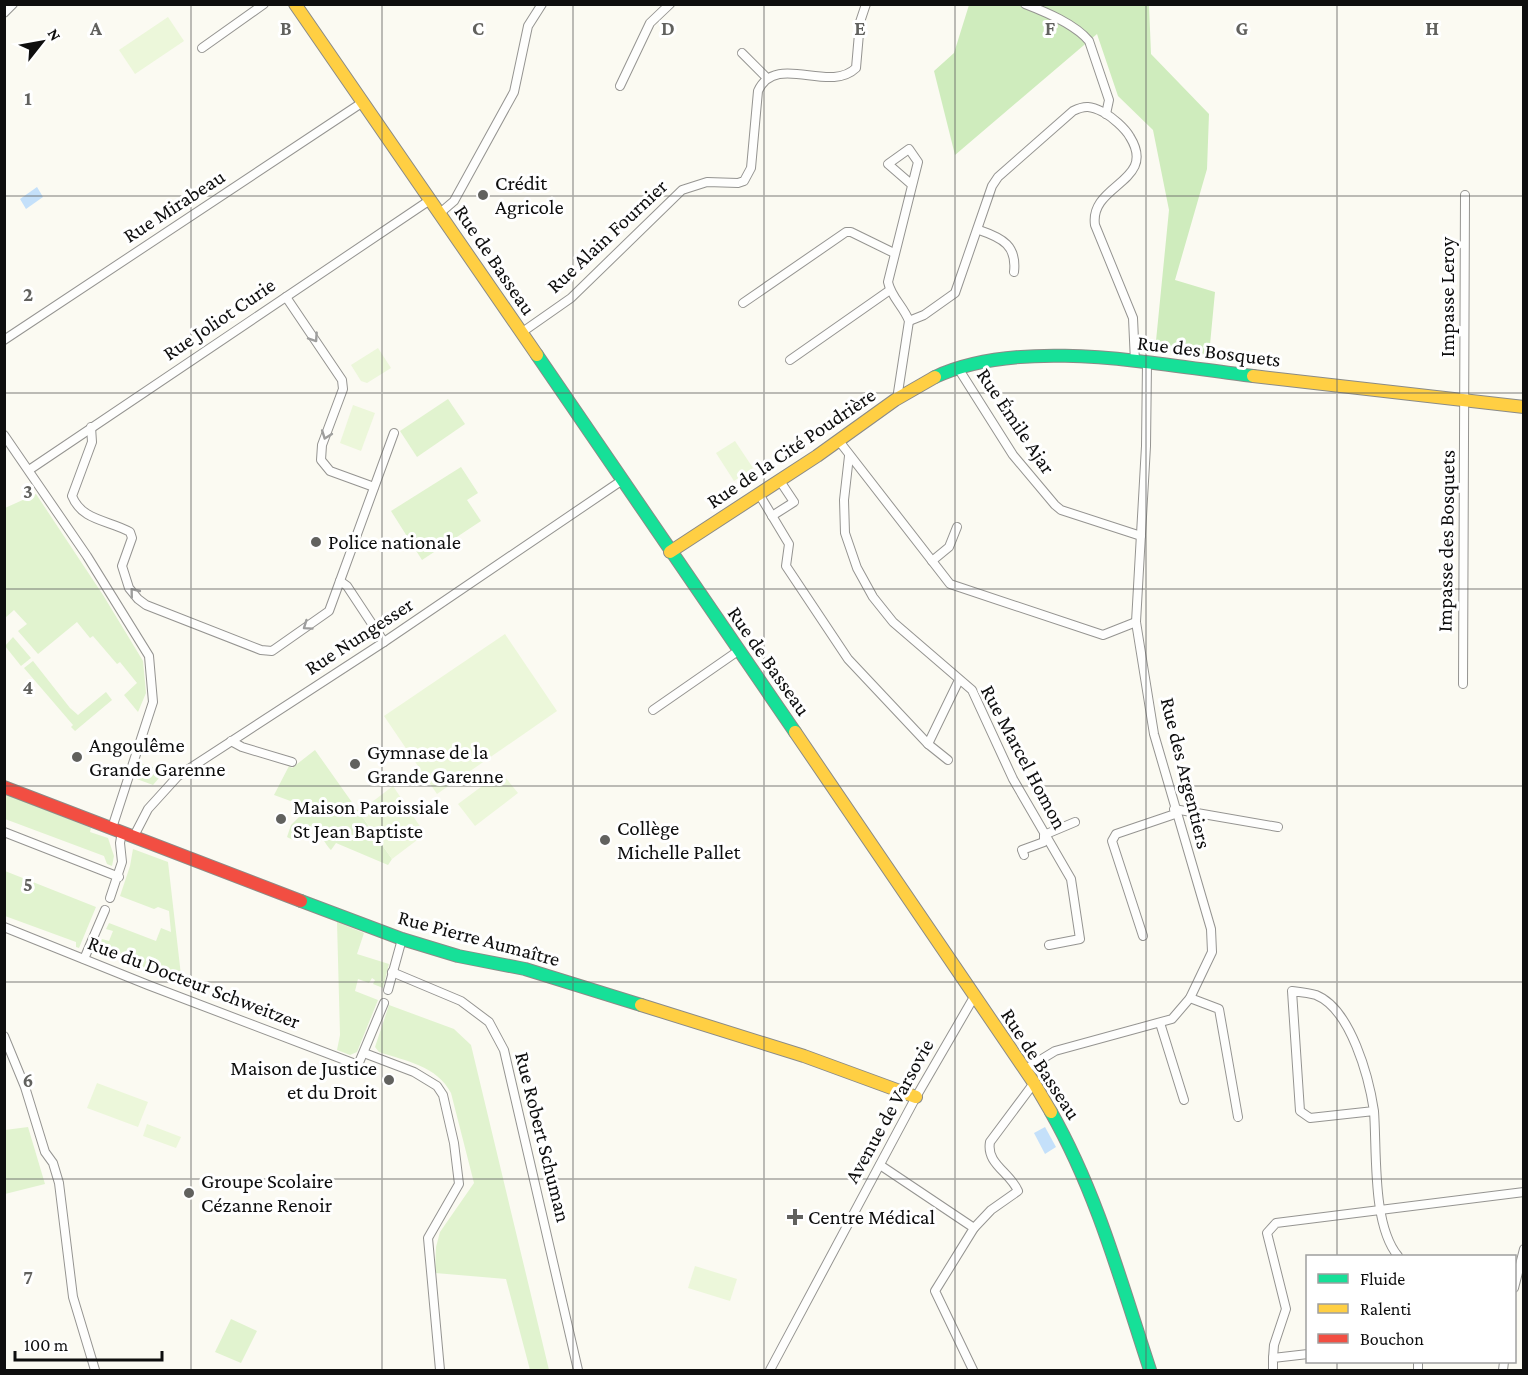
<svg xmlns="http://www.w3.org/2000/svg" width="1528" height="1375" viewBox="0 0 1528 1375" font-family="'Crimson Pro',serif">
<style>
.green{fill:#e1f3cf}
.forest{fill:#cfecbd}
.pitch{fill:#ecf7da}
.water{fill:#c4e0fa}
.lines{fill:none;stroke-linecap:round;stroke-linejoin:round}
.street-casing{stroke:#959491;stroke-width:10}
.fast-casing{stroke:#8b8b87;stroke-width:14}
.slow-casing{stroke:#8b8b87;stroke-width:14}
.jam-casing{stroke:#8b8b87;stroke-width:14}
.street{stroke:#fefefd;stroke-width:8}
.fast{stroke:#16e098;stroke-width:12}
.slow{stroke:#ffcf43;stroke-width:12}
.jam{stroke:#f24e42;stroke-width:12}
.oneway{stroke:#9e9e9d}
.grid{fill:none;stroke:#61615e;stroke-width:1.5;stroke-opacity:0.55}
.poi-dot{fill:#61615e;stroke:#fff;stroke-width:2}
.labels{text-anchor:middle;stroke-width:6;stroke-linejoin:round;paint-order:stroke}
.poi-label{font-size:21px;fill:#0e0e0e;stroke:#fff;text-anchor:start}
.street-label{font-size:21px;fill:#0e0e0e;stroke:#fff}
.grid-label{font-size:20px;text-anchor:middle;font-weight:bold;fill:#61615e;stroke:#fff;stroke-width:6;stroke-linejoin:round;paint-order:stroke}
</style>
<rect width="100%" height="100%" fill="#fbfaf2"/>
<g class="green">
<polygon points="448,399 465,424 417,457 400,431"/>
<polygon points="461,467 478,493 467,500 481,521 422,560 391,511"/>
<polygon points="36,494 103,595 143,661 146,693 138,712 124,695 137,683 120,662 117,664 93,636 90,638 77,622 38,654 18,631 27,624 14,610 5,618 5,508"/>
<polygon points="13,637 31,658 21,666 5,646"/>
<polygon points="33,661 70,708 78,715 106,692 112,700 75,731 71,727 73,725 24,668"/>
<path d="M315,750l77,109 -4,6 -52,-22 -5,7c-10,-10 -10,-24 -30,-22l-8,12 -6,-3 4,-12 12,-12 -8,-7 1,-3 -22,-8 15,-29 3,2z"/>
<polygon points="140,763 165,771 153,785 134,778"/>
<polygon points="5,794 91,828 90,832 108,838 114,856 112,866 107,864 104,856 5,819"/>
<polygon points="133,849 168,862 182,984 98,949 102,939 109,941 113,931 106,929 109,923 156,941 161,928 171,932 169,911 158,907 154,909 120,896 130,866"/>
<polygon points="5,871 96,907 79,948 76,947 76,942 5,916"/>
<polygon points="337,922 364,933 357,954 389,964 383,988 373,984 375,980 372,978 369,983 358,979 355,991 378,1000 357,1052 350,1055 337,1050 340,1035"/>
<path d="M389,1005l65,24 17,16 78,325h-19l-24,-91 -71,-6 1,-26 4,-15 34,-49 -23,-90c-14,-27 -45,-32 -72,-41l-4,-5z"/>
<polygon points="28,1127 45,1184 5,1194 5,1130"/>
<polygon points="231,1319 257,1331 241,1363 215,1352"/>
</g>
<polygon class="forest" points="969,5 1149,5 1151,54 1209,114 1207,169 1175,280 1215,292 1209,355 1155,351 1169,210 1153,130 1118,96 1097,34 955,155 934,71 954,53"/>
<g class="pitch">
<polygon points="168,17 184,41 135,74 119,50"/>
<polygon points="378,348 391,368 367,383 361,381 351,365"/>
<polygon points="353,405 375,413 361,451 340,443"/>
<polygon points="735,441 753,468 734,481 716,453"/>
<polygon points="505,634 557,711 437,794 384,716"/>
<polygon points="501,772 518,793 475,826 458,804"/>
<polygon points="393,786 425,834 392,859 359,812"/>
<polygon points="97,1083 148,1102 138,1127 87,1108"/>
<polygon points="147,1124 181,1137 176,1148 143,1136"/>
<polygon points="695,1266 737,1279 730,1301 688,1288"/>
</g>
<g class="water">
<polygon points="37,187 43,197 26,209 20,199"/>
<polygon points="1045,1127 1056,1147 1045,1154 1034,1133"/>
</g>
<g class="lines">
<g class="street-casing">
<g id="street">
<path d="M1025,4c21,8 50,20 64,37l20,59 -3,14"/>
<polyline points="4,13 13,4"/>
<polyline points="202,48 264,4"/>
<polyline points="742,53 767,78"/>
<polyline points="620,86 650,23 670,4"/>
<polyline points="440,213 454,201 514,92 528,26 542,4"/>
<path d="M979,230c24,8 38,16 35,42"/>
<polyline points="286,297 342,380 343,389 322,445 321,460 330,471 374,487"/>
<polyline points="743,303 846,232 851,232 894,253"/>
<path d="M909,321l15,-6 31,-22 37,-107 6,-9 75,-66c12,-6 18,-5 30,1 9,5 22,16 27,25 28,45 -41,47 -35,88l38,93 2,44"/>
<path d="M521,333l50,-35 111,-108 25,-8 31,1 6,-2 7,-13 7,-77c18,-39 71,3 98,-23l4,-46 6,-18"/>
<polyline points="4,340 363,102"/>
<polyline points="790,360 890,290"/>
<polyline points="958,368 1013,455 1055,505 1061,510 1141,536"/>
<path d="M897,399l12,-78c-5,-14 -18,-24 -21,-39l30,-120 -9,-13 -21,15 23,20"/>
<path d="M91,427l1,15 -20,54c10,25 37,24 58,36l2,6 -10,28 7,22 9,11 8,6 115,45 11,1 57,-40 65,-178"/>
<polyline points="4,435 87,556 149,656 153,702 112,828"/>
<polyline points="839,441 950,584 1103,635 1136,622"/>
<polyline points="849,456 844,500 845,533 857,568 873,597 893,622 972,690 1013,779 1071,879 1080,939 1049,945"/>
<polyline points="29,470 430,200"/>
<polyline points="759,494 789,544 786,566 848,659 928,744 959,680"/>
<polyline points="772,516 794,502 780,481"/>
<polyline points="932,561 949,547 957,527"/>
<polyline points="340,581 347,586 384,642"/>
<polyline points="1463,684 1465,195"/>
<polyline points="653,710 738,651"/>
<polyline points="231,741 242,747 292,762"/>
<polyline points="928,744 948,760"/>
<polyline points="1174,809 1278,827"/>
<polyline points="4,832 119,877"/>
<polyline points="134,836 148,809 178,776 384,642 621,481"/>
<polyline points="1024,855 1022,850 1044,842 1044,835 1075,822"/>
<polyline points="110,898 122,862 120,843 122,832"/>
<polyline points="4,927 148,985 358,1065 384,1003"/>
<polyline points="1143,936 1112,841 1116,834 1175,814"/>
<polyline points="84,959 105,910"/>
<polyline points="392,972 461,1001 489,1022 504,1050 578,1370"/>
<polyline points="388,990 402,939"/>
<polyline points="1190,998 1219,1009 1238,1117"/>
<polyline points="1160,1023 1184,1100"/>
<polyline points="4,1036 25,1087 45,1152 53,1163 59,1183 73,1297 95,1370"/>
<polyline points="364,1053 414,1072 437,1086 443,1095 454,1143 459,1184 428,1238 440,1370"/>
<polyline points="1024,1070 1055,1051 1172,1019 1190,998 1212,952 1211,929 1154,734 1136,622 1146,446 1147,363"/>
<path d="M1374,1111l-64,7 -10,-7 -8,-120c8,1 17,2 24,4 35,14 53,83 58,116 3,41 -2,114 24,145"/>
<polyline points="880,1165 974,1228 935,1291 973,1370"/>
<path d="M974,1228l17,-18 27,-19c-8,-19 -32,-27 -28,-49l44,-59"/>
<polyline points="1514,1288 1524,1249"/>
<polyline points="1273,1358 1274,1345 1286,1309 1267,1233 1276,1223 1524,1192"/>
<polyline points="770,1370 916,1097 974,997"/>
<polyline points="1273,1370 1273,1358 1308,1354"/>
<polyline points="1418,1370 1418,1362"/>
<polyline points="1503,1370 1504,1362"/>
</g>
</g>
<g class="fast-casing">
<g id="fast">
<polyline points="537,355 795,732"/>
<path d="M935,377c87,-41 225,-12 318,-1"/>
<polyline points="301,901 402,939 458,956 525,969 641,1005"/>
<path d="M1051,1112c46,81 70,170 99,258"/>
</g>
</g>
<g class="slow-casing">
<g id="slow">
<polyline points="295,4 537,355"/>
<polyline points="1253,376 1524,407"/>
<polyline points="670,552 817,456 895,400 935,377"/>
<polyline points="795,732 1034,1083 1051,1112"/>
<polyline points="641,1005 804,1056 916,1097"/>
</g>
</g>
<g class="jam-casing">
<polyline id="jam" points="4,787 301,901"/>
</g>
<use href="#street" class="street"/>
<use href="#fast" class="fast"/>
<use href="#slow" class="slow"/>
<use href="#jam" class="jam"/>
</g>
<defs><path id="oneway-chevron" d="M-2-3.5L2.5 0L-2 3.5" fill="none" stroke-width="1.6" stroke-linecap="round" stroke-linejoin="round" transform="scale(1.5)"/></defs>
<g class="oneway">
<use href="#oneway-chevron" transform="translate(314 338) rotate(56)"/>
<use href="#oneway-chevron" transform="translate(326 435) rotate(110)"/>
<use href="#oneway-chevron" transform="translate(134 592) rotate(-129)"/>
<use href="#oneway-chevron" transform="translate(307 626) rotate(145)"/>
</g>
<path class="grid" d="M191,4v1366M382,4v1366M573,4v1366M764,4v1366M955,4v1366M1146,4v1366M1337,4v1252M4,196h1520M4,393h1520M4,589h1520M4,786h1520M4,982h1520M4,1179h1520M1337,1362v8"/>
<g class="poi-dot">
<circle cx="483" cy="195" r="6"/>
<circle cx="316" cy="542" r="6"/>
<circle cx="77" cy="757" r="6"/>
<circle cx="355" cy="764" r="6"/>
<circle cx="281" cy="819" r="6"/>
<circle cx="605" cy="840" r="6"/>
<circle cx="389" cy="1080" r="6"/>
<circle cx="189" cy="1193" r="6"/>
<path d="M792 1208h6v6h6v6h-6v6h-6v-6h-6v-6h6z"/>
</g>
<g class="labels">
<g class="poi-label">
<text x="495" y="190">Crédit<tspan x="495" dy="24">Agricole</tspan></text>
<text x="328" y="549">Police nationale</text>
<text x="89" y="752">Angoulême<tspan x="89" dy="24">Grande Garenne</tspan></text>
<text x="367" y="759">Gymnase de la<tspan x="367" dy="24">Grande Garenne</tspan></text>
<text x="293" y="814">Maison Paroissiale<tspan x="293" dy="24">St Jean Baptiste</tspan></text>
<text x="617" y="835">Collège<tspan x="617" dy="24">Michelle Pallet</tspan></text>
<text x="377" y="1075" text-anchor="end">Maison de Justice<tspan x="377" dy="24">et du Droit</tspan></text>
<text x="201" y="1188">Groupe Scolaire<tspan x="201" dy="24">Cézanne Renoir</tspan></text>
<text x="808" y="1224">Centre Médical</text>
</g>
<g class="street-label">
<text transform="translate(174 206) rotate(-33)" y="7">Rue Mirabeau</text>
<text transform="translate(607 236) rotate(-43)" y="7">Rue Alain Fournier</text>
<text transform="translate(495 260) rotate(56)" y="7">Rue de Basseau</text>
<text transform="translate(1447 297) rotate(-90)" y="7">Impasse Leroy</text>
<text transform="translate(219 319) rotate(-34)" y="7">Rue Joliot Curie</text>
<text transform="translate(1209 351) rotate(7)" y="7">Rue des Bosquets</text>
<text transform="translate(1016 421) rotate(56)" y="7">Rue Émile Ajar</text>
<text transform="translate(791 448) rotate(-34)" y="7">Rue de la Cité Poudrière</text>
<text transform="translate(1446 541) rotate(-89)" y="7">Impasse des Bosquets</text>
<text transform="translate(359 636) rotate(-33)" y="7">Rue Nungesser</text>
<text transform="translate(769 661) rotate(55)" y="7">Rue de Basseau</text>
<text transform="translate(1024 757) rotate(62)" y="7">Rue Marcel Homon</text>
<text transform="translate(1186 773) rotate(76)" y="7">Rue des Argentiers</text>
<text transform="translate(479 938) rotate(15)" y="7">Rue Pierre Aumaître</text>
<text transform="translate(194 982) rotate(21)" y="7">Rue du Docteur Schweitzer</text>
<text transform="translate(1041 1064) rotate(57)" y="7">Rue de Basseau</text>
<text transform="translate(889 1111) rotate(-61)" y="7">Avenue de Varsovie</text>
<text transform="translate(543 1137) rotate(76)" y="7">Rue Robert Schuman</text>
</g>
</g>
<g class="grid-label">
<text x="96" y="35">A</text>
<text x="286" y="35">B</text>
<text x="478" y="35">C</text>
<text x="668" y="35">D</text>
<text x="860" y="35">E</text>
<text x="1050" y="35">F</text>
<text x="1242" y="35">G</text>
<text x="1432" y="35">H</text>
<text x="28" y="105">1</text>
<text x="28" y="301">2</text>
<text x="28" y="498">3</text>
<text x="28" y="694">4</text>
<text x="28" y="891">5</text>
<text x="28" y="1087">6</text>
<text x="28" y="1284">7</text>
</g>
<rect width="1528" height="1375" fill="none" stroke="#0e0e0e" stroke-width="12"/>
<rect x="1306" y="1255" width="210" height="108" fill="#ffffff" stroke="#9f9f9f" stroke-width="1.5"/>
<rect x="1318" y="1274" width="30" height="9" fill="#16e098" stroke="#9f9f9f" stroke-width="1.5"/>
<text x="1360" y="1285" font-size="18" fill="#0e0e0e">Fluide</text>
<rect x="1318" y="1304" width="30" height="9" fill="#ffcf43" stroke="#9f9f9f" stroke-width="1.5"/>
<text x="1360" y="1315" font-size="18" fill="#0e0e0e">Ralenti</text>
<rect x="1318" y="1334" width="30" height="9" fill="#f24e42" stroke="#9f9f9f" stroke-width="1.5"/>
<text x="1360" y="1345" font-size="18" fill="#0e0e0e">Bouchon</text>
<g transform="translate(42 42) rotate(59)" stroke="#ffffff" stroke-width="4.5" paint-order="stroke">
<path d="M0-4.5L10 22L0 15L-10 22Z" fill="#0e0e0e"/>
<text y="-9" font-size="16" font-weight="bold" text-anchor="middle" fill="#0e0e0e">N</text>
</g>
<path d="M15 1351v9h147v-9" fill="none" stroke="#0e0e0e" stroke-width="3"/>
<text x="24" y="1351" font-size="18" fill="#0e0e0e" stroke="#ffffff" stroke-width="4.5" paint-order="stroke">100 m</text>
</svg>
